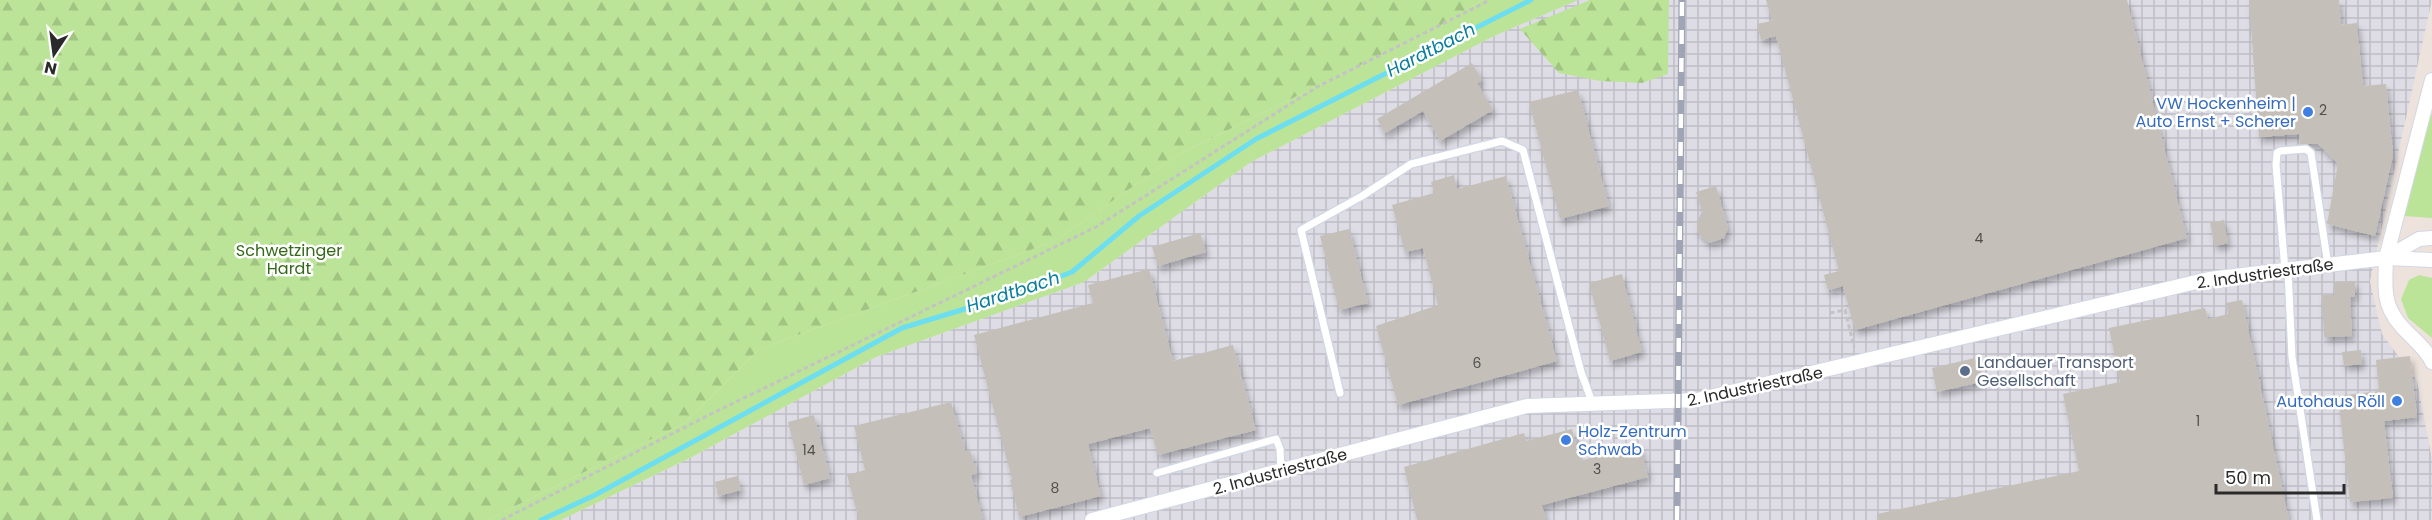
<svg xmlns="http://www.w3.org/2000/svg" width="2432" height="520" viewBox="0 0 2432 520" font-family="Poppins,sans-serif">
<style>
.industrial{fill:url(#industrial-grid)}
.grass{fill:#bbe498}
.forest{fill:url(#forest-firs)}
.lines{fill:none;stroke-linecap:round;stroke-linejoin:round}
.stream{stroke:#6ddef0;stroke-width:5}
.building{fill:#c4bfb8;filter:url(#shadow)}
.lane-casing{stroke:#d1d7e3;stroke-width:10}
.street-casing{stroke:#d1d7e3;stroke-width:16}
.path{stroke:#c3c3c3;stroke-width:3;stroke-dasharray:4.5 3;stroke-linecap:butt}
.lane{stroke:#fff;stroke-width:7}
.street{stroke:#fff;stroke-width:14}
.rail-casing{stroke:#9fa5b5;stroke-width:7}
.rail{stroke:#fff;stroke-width:4.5;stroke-dasharray:14;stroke-linecap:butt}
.shop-dot{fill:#3f7fe0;stroke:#fff;stroke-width:2}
.service-dot{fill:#5c6f8a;stroke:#fff;stroke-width:2}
.labels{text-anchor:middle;stroke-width:5;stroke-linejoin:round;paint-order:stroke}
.number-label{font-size:14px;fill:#504f4e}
.shop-label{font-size:16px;fill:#366cbe;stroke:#fff;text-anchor:end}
.park-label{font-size:16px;fill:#346919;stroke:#fff}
.street-label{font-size:16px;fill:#2a2a2a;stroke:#fff}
.service-label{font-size:16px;fill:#4e5e75;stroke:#fff;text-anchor:start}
.water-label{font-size:18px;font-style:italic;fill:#0b7d9d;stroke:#fff}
</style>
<defs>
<pattern id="industrial-grid" width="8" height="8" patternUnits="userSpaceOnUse" patternTransform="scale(1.5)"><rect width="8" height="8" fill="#dedde5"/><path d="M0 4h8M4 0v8" fill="none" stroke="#bfbec5"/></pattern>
<pattern id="forest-firs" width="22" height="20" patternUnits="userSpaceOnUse" patternTransform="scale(1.5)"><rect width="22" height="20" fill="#bbe498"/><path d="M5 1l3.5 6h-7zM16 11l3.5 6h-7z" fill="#a1c483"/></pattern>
<filter id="shadow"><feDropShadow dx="3" dy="5.5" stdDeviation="3" flood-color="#0004"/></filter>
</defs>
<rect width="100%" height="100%" fill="#ede3dc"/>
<polygon class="industrial" points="1578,0 2432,0 2370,281 2382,334 2417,381 2432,459 2432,520 561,520 690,458 876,357 1084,282 1251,162 1492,37"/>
<g class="grass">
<polygon points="1482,0 1578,0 1492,37 1251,162 1084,282 876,357 690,458 561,520 487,520 686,422 759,349 1055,241 1181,153 1436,28"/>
<polygon points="2432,114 2432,218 2404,216 2431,115"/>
<polygon points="2419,275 2432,278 2432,338 2408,318 2401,299 2409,280"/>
</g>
<g class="forest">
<polygon points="0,0 1482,0 1436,28 1181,153 1055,241 759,349 686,422 487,520 0,520"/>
<polygon points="1590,0 1669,0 1668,74 1642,83 1600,81 1559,73 1520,29"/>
</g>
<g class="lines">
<polyline class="stream" points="541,520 595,495 902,328 1014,294 1072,272 1139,216 1256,139 1531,0"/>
</g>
<g class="building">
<polygon points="1766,0 2127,0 2187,238 1855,330 1843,286 1828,290 1824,275 1839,271 1776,36 1761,40 1757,24 1772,21"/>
<polygon points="2249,0 2339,0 2341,25 2357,23 2363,86 2386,84 2393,155 2375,236 2327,224 2338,164 2318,144 2300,144 2299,134 2259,137"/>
<polygon points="1472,63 1482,80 1477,83 1493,110 1440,141 1423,111 1385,133 1377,119"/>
<polygon points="1578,90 1609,206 1560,219 1529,102"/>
<polygon points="1454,175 1457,189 1506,176 1557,361 1398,405 1376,326 1438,305 1423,248 1405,252 1392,205 1434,193 1431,182"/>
<polygon points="1716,186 1728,228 1724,238 1709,243 1697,232 1697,222 1702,211 1696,192"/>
<polygon points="2224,220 2228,243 2215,246 2210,223"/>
<polygon points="1349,229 1368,303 1339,310 1320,236"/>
<polygon points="1200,233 1206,252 1158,266 1152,247"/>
<polygon points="1149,269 1173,361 1233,345 1256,430 1158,455 1150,428 1088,444 1101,496 1019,517 1010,480 1012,479 974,335 1093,303 1088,285"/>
<polygon points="1622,274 1642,352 1610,361 1589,283"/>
<polygon points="2355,281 2355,297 2350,297 2352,336 2324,337 2322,295 2335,295 2334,282"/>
<polygon points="2242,300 2289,520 1878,520 1877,514 2079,471 2063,394 2120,382 2109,328 2205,308 2208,319 2228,314 2226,303"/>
<polygon points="2361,350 2362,364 2344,366 2342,352"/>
<polygon points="2410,356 2417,417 2384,421 2393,498 2350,502 2338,396 2379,391 2376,360"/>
<polygon points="1975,358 1981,382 1937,392 1932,368"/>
<polygon points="951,402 965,451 970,450 977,474 971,475 983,520 859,520 847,475 865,470 854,426"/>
<polygon points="814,415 830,478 804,485 788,422"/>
<polygon points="1572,429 1580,461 1640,445 1648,477 1542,505 1546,520 1417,520 1404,467 1524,433 1526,441"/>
<polygon points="737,476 741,490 718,496 715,482"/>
</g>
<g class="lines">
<g class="lane-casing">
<g id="lane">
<polyline points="2285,270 2276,165 2277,153 2280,151 2306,149 2311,153 2328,265"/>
<polyline points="2288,270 2292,357 2317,520"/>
<polyline points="1340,393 1301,230 1362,196 1411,164 1502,141 1523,150 1581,372 1592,402"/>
<polyline points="1157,473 1276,439 1280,449 1281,470"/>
</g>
</g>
<g class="street-casing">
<g id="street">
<path d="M2432,80l-46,178c-1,37 -4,51 25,78 8,8 17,16 21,26"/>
<polyline points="2386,258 2419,239 2432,238"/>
<polyline points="1092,520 1527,406 1697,400 2209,279 2386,258 2432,260"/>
</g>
</g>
<g class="path">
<polyline points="1830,313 1845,310 1854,347"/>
<polyline points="502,520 711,414 1096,227 1317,87 1490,0"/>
</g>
<use href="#lane" class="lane"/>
<use href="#street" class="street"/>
<g class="rail-casing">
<polyline id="rail" points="1677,520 1682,0"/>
</g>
<use href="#rail" class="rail"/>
</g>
<g class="shop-dot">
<circle cx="2308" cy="112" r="6"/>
<circle cx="2397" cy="401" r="6"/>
<circle cx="1566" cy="440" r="6"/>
</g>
<circle class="service-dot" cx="1965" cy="371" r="6"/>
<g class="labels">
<g class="number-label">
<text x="2323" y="115">2</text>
<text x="1979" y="243">4</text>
<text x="1477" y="368">6</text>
<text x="2198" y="426">1</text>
<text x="809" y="455">14</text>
<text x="1597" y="474">3</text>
<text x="1055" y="493">8</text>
</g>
<g class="shop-label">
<text x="2296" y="109">VW Hockenheim |<tspan x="2296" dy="18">Auto Ernst + Scherer</tspan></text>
<text x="2385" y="407">Autohaus Röll</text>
<text x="1578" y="437" text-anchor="start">Holz-Zentrum<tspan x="1578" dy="18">Schwab</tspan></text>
</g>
<g class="park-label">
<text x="289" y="256">Schwetzinger<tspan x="289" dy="18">Hardt</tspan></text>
</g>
<g class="street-label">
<text transform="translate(2265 273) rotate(-8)" y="6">2. Industriestraße</text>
<text transform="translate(1755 386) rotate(-12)" y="6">2. Industriestraße</text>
<text transform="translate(1280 471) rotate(-15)" y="6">2. Industriestraße</text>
</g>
<g class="service-label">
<text x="1977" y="368">Landauer Transport<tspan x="1977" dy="18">Gesellschaft</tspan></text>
</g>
<g class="water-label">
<text transform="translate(1431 50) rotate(-27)" y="6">Hardtbach</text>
<text transform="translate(1013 292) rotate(-18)" y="6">Hardtbach</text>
</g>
</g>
<g transform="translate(54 54) rotate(193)" stroke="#ffffff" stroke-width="4.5" paint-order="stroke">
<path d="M0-4.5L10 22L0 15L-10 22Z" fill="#2a2a2a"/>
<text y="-9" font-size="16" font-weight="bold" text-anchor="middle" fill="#2a2a2a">N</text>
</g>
<path d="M2216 484v9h128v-9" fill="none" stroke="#2a2a2a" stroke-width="3"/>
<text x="2225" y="484" font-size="18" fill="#2a2a2a" stroke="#ffffff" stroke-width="4.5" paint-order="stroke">50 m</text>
</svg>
